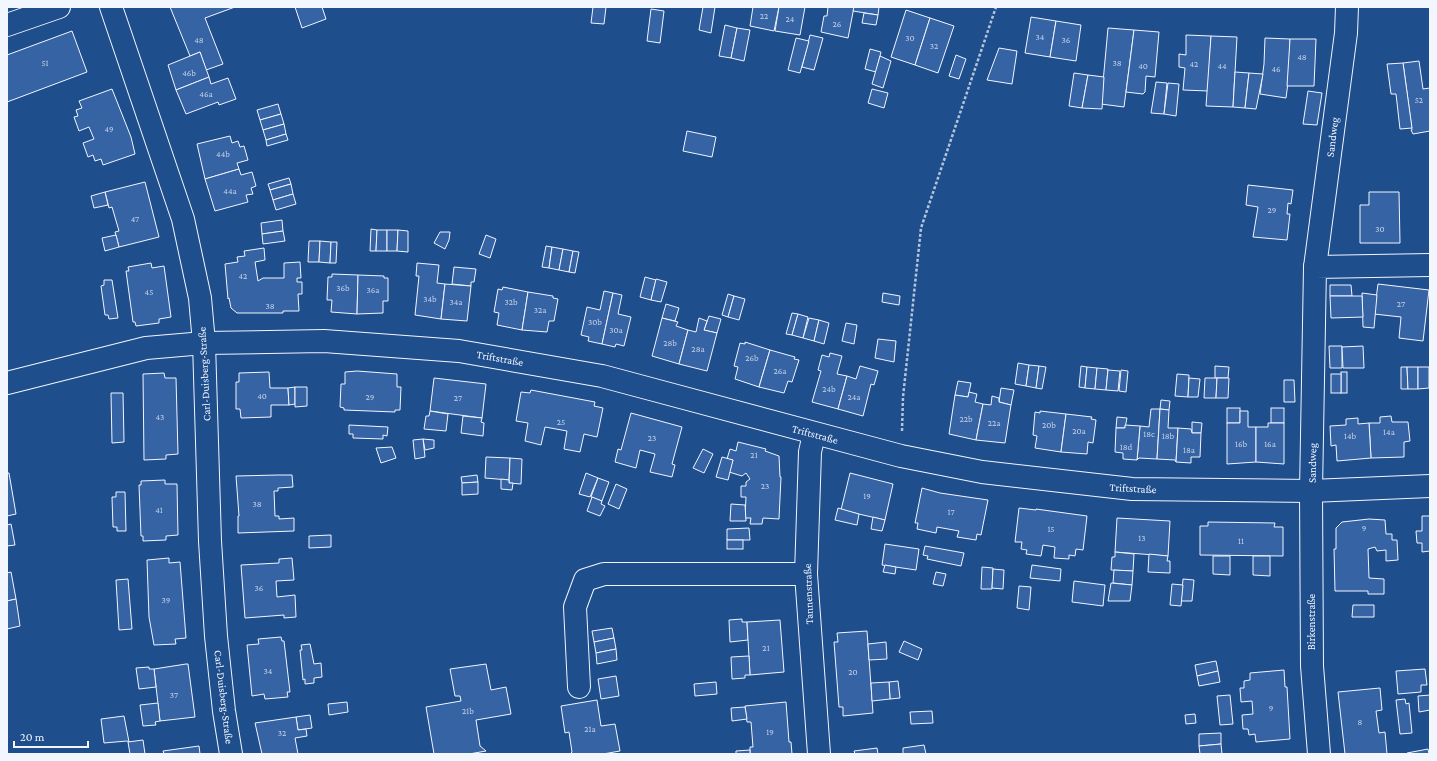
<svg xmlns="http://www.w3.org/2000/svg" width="1437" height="761" viewBox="0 0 1437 761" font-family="'Crimson Pro',serif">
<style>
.building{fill:#3563a3;stroke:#f2f6ff}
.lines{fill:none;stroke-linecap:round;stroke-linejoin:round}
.minor-casing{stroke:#f2f6ff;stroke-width:24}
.major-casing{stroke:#f2f6ff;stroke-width:24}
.path{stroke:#b3c4dc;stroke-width:2.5;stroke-dasharray:3 2;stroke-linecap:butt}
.minor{stroke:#1f4e8c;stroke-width:22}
.major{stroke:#1f4e8c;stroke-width:22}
.labels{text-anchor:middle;stroke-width:3;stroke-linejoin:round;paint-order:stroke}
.number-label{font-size:9px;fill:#c3d1e8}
.street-label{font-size:11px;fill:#f2f6ff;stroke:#1f4e8c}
</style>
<rect width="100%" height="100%" fill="#1f4e8c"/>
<g class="building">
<polygon points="170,7 235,7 205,18 223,64 206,70 200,52 190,56"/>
<polygon points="295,7 322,7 326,19 302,28"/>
<polygon points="593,7 606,7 604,24 591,23"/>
<polygon points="703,7 715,7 711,33 699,30"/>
<polygon points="753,7 779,7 774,31 750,26"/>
<polygon points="779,7 805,7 800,35 775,31"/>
<polygon points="828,7 854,7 848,38 821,32 824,16 827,16"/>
<polygon points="854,7 879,7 878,15 853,11"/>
<polygon points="651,9 664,11 660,43 647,41"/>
<polygon points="906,10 930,18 915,65 891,57"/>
<polygon points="864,13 878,15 876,25 862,23"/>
<polygon points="1031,17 1056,21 1050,57 1025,53"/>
<polygon points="930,18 954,26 938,73 915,65"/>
<polygon points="1056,21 1081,25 1076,61 1050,57"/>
<polygon points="725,25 737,28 731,58 719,56"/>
<polygon points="737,28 750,30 744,61 731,58"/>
<polygon points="1108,28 1134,30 1124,107 1101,104"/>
<polygon points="1134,30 1159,32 1155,77 1146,76 1145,92 1143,94 1126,92"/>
<polygon points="72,31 87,72 7,102 7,55"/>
<polygon points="810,35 823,38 814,70 802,67"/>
<polygon points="1186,35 1211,36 1208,91 1183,90 1185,68 1179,67 1179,54 1186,55"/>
<polygon points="1211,36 1237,37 1233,107 1206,106"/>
<polygon points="796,38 809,41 800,73 788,70"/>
<polygon points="1265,38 1290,39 1289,75 1286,98 1260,94 1264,64"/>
<polygon points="1290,39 1316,39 1314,86 1287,86"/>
<polygon points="999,48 1017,51 1012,84 987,80"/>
<polygon points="870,49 881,52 876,72 865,69"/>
<polygon points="200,52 209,77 176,90 168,65"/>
<polygon points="956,55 966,59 959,79 949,76"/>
<polygon points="880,56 891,61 883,88 872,84"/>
<polygon points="1419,61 1423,89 1430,88 1430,131 1413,134 1411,130 1412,130 1403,63"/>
<polygon points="1403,63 1412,128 1400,129 1396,94 1391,94 1387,64"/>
<polygon points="1235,72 1249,73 1245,108 1233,107"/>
<polygon points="1074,73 1088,75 1082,108 1069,106"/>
<polygon points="1249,73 1263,74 1256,109 1245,108"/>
<polygon points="1088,75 1104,77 1102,109 1082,108"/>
<polygon points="209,77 211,84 228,78 236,99 219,105 218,102 186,114 176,90"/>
<polygon points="1156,82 1167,83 1164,114 1151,113"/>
<polygon points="1168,83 1179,84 1176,116 1164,114"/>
<polygon points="112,89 131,137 135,154 103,165 101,159 95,161 93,155 88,157 83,143 94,139 89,127 79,131 74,117 78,116 76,110 82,108 79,101"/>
<polygon points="872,89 888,93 884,108 868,103"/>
<polygon points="1308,91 1322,93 1317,125 1303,124"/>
<polygon points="278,104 281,114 260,120 257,110"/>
<polygon points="281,114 284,124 263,130 260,120"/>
<polygon points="284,124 286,134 266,140 263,130"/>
<polygon points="687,131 716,137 712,157 683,151"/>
<polygon points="286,134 288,140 267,146 266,140"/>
<polygon points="230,136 232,143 238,141 240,147 244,146 248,160 237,163 239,169 205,179 197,144"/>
<polygon points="239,169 241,175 252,172 256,186 251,188 253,194 246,195 248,202 215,211 205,179"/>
<polygon points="289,178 291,184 270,190 268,184"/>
<polygon points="145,182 159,237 119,247 115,232 119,231 112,207 109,208 105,192"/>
<polygon points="291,184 293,194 273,200 270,190"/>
<polygon points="1248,185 1293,190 1291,204 1288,203 1287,214 1290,214 1287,240 1253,237 1258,207 1246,205"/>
<polygon points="105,192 108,205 94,208 91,196"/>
<polygon points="1369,192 1399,192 1400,243 1360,243 1360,205 1369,205"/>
<polygon points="293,194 296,204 276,210 273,200"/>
<polygon points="282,220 283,231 262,234 261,223"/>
<polygon points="371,229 377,230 376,251 370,251"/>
<polygon points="377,230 387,230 387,251 376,251"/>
<polygon points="387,230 398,230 397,251 387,251"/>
<polygon points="398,230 408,231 408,252 397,251"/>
<polygon points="283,231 285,241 263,244 262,234"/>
<polygon points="440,232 450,232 449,240 445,249 434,243"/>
<polygon points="116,235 119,247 105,251 102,238"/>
<polygon points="486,235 496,239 490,258 479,254"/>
<polygon points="309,241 320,241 319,262 308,262"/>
<polygon points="320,241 331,242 330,263 319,262"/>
<polygon points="331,242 337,242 336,263 330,263"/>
<polygon points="546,246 552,247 549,268 542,267"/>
<polygon points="552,247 563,249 559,270 549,268"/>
<polygon points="264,248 265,260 255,262 258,281 263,278 284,278 284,263 300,262 301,278 297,278 297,282 302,282 302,294 298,294 299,311 283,311 283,313 237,313 231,308 229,298 228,299 225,264 238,262 237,257 245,256 244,251"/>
<polygon points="563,249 573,251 569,272 559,270"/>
<polygon points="573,251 579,252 575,273 569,272"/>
<polygon points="151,263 152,268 164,266 171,317 159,319 159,323 136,326 135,322 133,322 126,271 129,271 128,267"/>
<polygon points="417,263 439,265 437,283 445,284 441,319 415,315 419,276 416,276"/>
<polygon points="454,267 476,269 474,282 471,282 471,286 452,284"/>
<polygon points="332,274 358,275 357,314 331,312 332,300 327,300 328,277 332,277"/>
<polygon points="358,275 384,276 384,278 388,278 388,301 383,301 383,313 357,314"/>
<polygon points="645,277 656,280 651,300 640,297"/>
<polygon points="656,279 667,282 661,302 651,300"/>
<polygon points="104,280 112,280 118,318 109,319 108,315 105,315 101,286 104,285"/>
<polygon points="445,284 471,286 467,321 441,319"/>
<polygon points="1378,284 1429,290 1423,341 1399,338 1401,317 1374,314"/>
<polygon points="1330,285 1351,285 1352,296 1330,296"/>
<polygon points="503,287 528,292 522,330 497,325 499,313 494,312 498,289 502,290"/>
<polygon points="604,291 613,293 602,344 588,341 589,337 581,335 587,307 600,310"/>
<polygon points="528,292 553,296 553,298 558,299 554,321 549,321 547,332 522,330"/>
<polygon points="613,293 622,295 618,314 631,317 624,346 616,344 615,347 602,344"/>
<polygon points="883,293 900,296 899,305 882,302"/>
<polygon points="1362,293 1377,295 1374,328 1363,327"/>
<polygon points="728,294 734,296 728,317 722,315"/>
<polygon points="734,296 745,299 739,320 728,317"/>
<polygon points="1330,296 1362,296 1363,317 1331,318"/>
<polygon points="666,304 679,308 675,321 662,318"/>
<polygon points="792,313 798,314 792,335 786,334"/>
<polygon points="798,314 808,317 803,338 792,335"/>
<polygon points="709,316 721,319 717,333 704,330"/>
<polygon points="662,318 678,322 676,326 688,330 679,364 652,356"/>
<polygon points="699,318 707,321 704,330 717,333 707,371 679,364 688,330 696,332"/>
<polygon points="809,318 819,320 814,341 803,338"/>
<polygon points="819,320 829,323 824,344 814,341"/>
<polygon points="846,323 857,325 854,344 842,341"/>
<polygon points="878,339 896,341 894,362 875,358"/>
<polygon points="745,342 770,350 759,387 735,379 738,367 734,366 740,343 745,344"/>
<polygon points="1329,346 1342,346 1342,368 1330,368"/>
<polygon points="1363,346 1364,368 1343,368 1342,347"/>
<polygon points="770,350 795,357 794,359 799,360 792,382 788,381 784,393 759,387"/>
<polygon points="830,353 842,356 837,374 847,376 838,409 812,402 821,371 818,370 822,355 829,357"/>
<polygon points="1018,363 1029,365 1026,386 1015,384"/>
<polygon points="1029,365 1039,366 1036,388 1026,386"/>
<polygon points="860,366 878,371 874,385 871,384 863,416 838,409 847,376 856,379"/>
<polygon points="1039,366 1046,367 1042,389 1036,388"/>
<polygon points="1081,366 1087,367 1085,388 1079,387"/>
<polygon points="1215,366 1229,367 1228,378 1215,378"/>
<polygon points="1087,367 1097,368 1095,389 1085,388"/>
<polygon points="1401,367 1407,367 1408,389 1401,389"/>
<polygon points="1407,367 1418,367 1418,389 1408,389"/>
<polygon points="1418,367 1429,367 1429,388 1418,389"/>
<polygon points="1097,368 1108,369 1106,390 1095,389"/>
<polygon points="1108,370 1120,371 1118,391 1106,390"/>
<polygon points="1121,370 1128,371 1126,392 1119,391"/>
<polygon points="357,371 397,374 397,387 401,387 400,410 395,410 395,412 344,410 344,408 340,407 341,384 345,384 345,372"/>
<polygon points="269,372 270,388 288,388 289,405 271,405 271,417 241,418 240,409 236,409 236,382 239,382 239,373"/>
<rect x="1341" y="372" width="6" height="21"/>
<polygon points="164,373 165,378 176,378 178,454 166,455 166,459 144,460 143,374"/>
<polygon points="1177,374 1189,375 1188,397 1175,396"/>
<rect x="1331" y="374" width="10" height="19"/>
<polygon points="434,378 486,384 482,418 430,411"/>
<polygon points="1189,378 1200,379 1198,397 1188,397"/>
<polygon points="1205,378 1217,378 1216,398 1204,398"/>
<polygon points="1217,378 1229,378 1228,398 1216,398"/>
<polygon points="1284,380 1294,380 1295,402 1284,402"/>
<polygon points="958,381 971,383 968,397 955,395"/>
<polygon points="295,387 295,404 289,405 288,388"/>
<polygon points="295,387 307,387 307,406 295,407"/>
<polygon points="1001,388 1014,390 1011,405 999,402"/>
<polygon points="531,390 595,402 594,406 603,408 597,437 584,434 580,452 564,449 567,431 545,427 541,445 525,441 528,423 516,421 521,392 530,393"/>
<polygon points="969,392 977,394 975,402 983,404 976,440 949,434 955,395 968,397"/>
<polygon points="111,393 123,393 124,442 112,443"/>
<polygon points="992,396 999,398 999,402 1011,405 1005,443 976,440 983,404 991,405"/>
<polygon points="1161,400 1170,401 1169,410 1160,409"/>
<rect x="1227" y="408" width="13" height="15"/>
<rect x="1271" y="408" width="13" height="15"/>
<polygon points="1151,409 1160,409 1157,459 1139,458 1137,460 1140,426 1149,427"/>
<polygon points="1160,409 1169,410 1168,428 1178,428 1176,462 1175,460 1157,459"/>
<polygon points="430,411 448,414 446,431 424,429 426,416 429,416"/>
<polygon points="1040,411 1066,414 1061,452 1035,448 1037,436 1033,435 1035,412 1040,413"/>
<polygon points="1240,411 1248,411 1248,427 1256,427 1256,462 1227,464 1227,423 1240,423"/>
<polygon points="631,413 682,427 672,464 675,465 672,477 650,472 655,454 640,450 636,468 615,462 618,449 621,450"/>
<polygon points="1066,414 1092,417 1091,419 1096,420 1093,443 1088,442 1087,454 1061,452"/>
<polygon points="463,416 482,418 481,422 484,423 483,436 461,433"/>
<polygon points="1391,416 1392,422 1408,422 1410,441 1404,442 1404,457 1371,458 1369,423 1380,423 1380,417"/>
<polygon points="1117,417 1127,418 1125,428 1116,428"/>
<polygon points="1358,418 1358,424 1369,423 1371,458 1337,461 1336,445 1331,446 1330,426 1346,425 1346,419"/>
<polygon points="1192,422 1202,423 1201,433 1192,433"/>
<polygon points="1268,423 1284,423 1284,464 1256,462 1256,427 1268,427"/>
<polygon points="349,425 388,427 387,436 383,435 383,439 353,438 353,434 349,434"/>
<polygon points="1125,425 1140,426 1137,460 1123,459 1123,453 1115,452 1116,428 1125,428"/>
<polygon points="1178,428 1191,429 1192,433 1201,433 1200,457 1191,457 1191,463 1176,462"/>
<polygon points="423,439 434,440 434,448 425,450"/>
<polygon points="423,439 425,457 415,459 413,440"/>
<polygon points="738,442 766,449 765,451 779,456 780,477 781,477 779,519 763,518 762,524 750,524 751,518 745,518 746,497 741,497 741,486 746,486 746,482 750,479 746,473 742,476 729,472 733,460 727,459 730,449 736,451"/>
<polygon points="392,447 396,458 381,463 376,448"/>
<polygon points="703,449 713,454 704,473 693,468"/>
<polygon points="486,457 510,458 509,480 485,478"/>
<polygon points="722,457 733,460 728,480 716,477"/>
<polygon points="510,458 522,459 521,484 509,483"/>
<polygon points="7,473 9,473 16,514 7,516"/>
<polygon points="586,473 598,478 590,497 579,494"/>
<polygon points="850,473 893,484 885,520 841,510"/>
<polygon points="278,475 292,475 293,487 278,488 278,491 274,491 275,516 279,516 279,519 294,518 294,531 238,533 238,516 239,516 236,476"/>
<polygon points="477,475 478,482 462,483 461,477"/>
<polygon points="598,478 609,482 602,501 591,497"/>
<polygon points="501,479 509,480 509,483 513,483 512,490 501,489"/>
<polygon points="165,480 165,484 177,484 178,535 166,536 166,540 143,541 143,536 141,536 139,485 141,485 141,481"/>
<polygon points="478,482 478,494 462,495 462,483"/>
<polygon points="616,484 627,489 619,509 608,504"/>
<polygon points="922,488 940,493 988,500 981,535 977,534 976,540 957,537 959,531 937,527 936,533 917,529 918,523 915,523"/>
<polygon points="116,492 125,492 126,531 117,531 117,527 113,527 112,497 116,497"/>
<polygon points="592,497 602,501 601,504 605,506 600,516 587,511"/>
<polygon points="731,504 745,505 746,521 730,521"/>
<polygon points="838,508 859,514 857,525 835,520"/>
<polygon points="1019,508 1036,510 1036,509 1087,516 1083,550 1076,549 1075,556 1069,555 1069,559 1054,558 1055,547 1043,545 1041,556 1026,554 1027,550 1021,549 1022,542 1015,542"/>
<polygon points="1422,516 1430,516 1430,551 1422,552 1422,543 1417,543 1416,531 1422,531"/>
<polygon points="873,517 885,520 882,531 871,529"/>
<polygon points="1117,518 1170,521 1168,556 1115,552"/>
<polygon points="1369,519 1385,520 1386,534 1392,534 1392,540 1397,540 1398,560 1386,561 1386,550 1377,551 1375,547 1368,549 1369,578 1384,579 1384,594 1368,594 1368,591 1335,591 1334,549 1336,549 1336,528 1342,522"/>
<polygon points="1208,522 1275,523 1274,527 1283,527 1283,556 1200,555 1200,526 1208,526"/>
<polygon points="11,524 15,545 7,546 7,525"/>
<polygon points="749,528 750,540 727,540 727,529"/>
<polygon points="331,535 331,547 309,548 309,536"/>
<rect x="727" y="540" width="16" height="9"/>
<polygon points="885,544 919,549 916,570 882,565"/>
<polygon points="925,546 964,553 961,566 927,559 928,556 923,555"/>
<polygon points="1115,552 1134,554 1133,571 1111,570 1112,557 1115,557"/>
<polygon points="1149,554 1168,556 1167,561 1170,561 1170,573 1148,572"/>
<polygon points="1213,556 1230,556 1230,575 1213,574"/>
<polygon points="1253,556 1270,556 1270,576 1253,575"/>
<polygon points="169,558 169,563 180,562 186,638 175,639 176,644 154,645 149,617 147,560"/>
<polygon points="292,558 294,580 276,581 277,597 295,595 296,617 284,618 284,615 245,618 241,565 279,563 279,559"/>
<polygon points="885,565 896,567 895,574 883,572"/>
<polygon points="1032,565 1061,569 1060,581 1030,578"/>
<polygon points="982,567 993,568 992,589 981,589"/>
<polygon points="993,569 1004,570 1003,589 992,588"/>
<polygon points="1114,570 1133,571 1132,585 1113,583"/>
<polygon points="11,572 16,599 7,601 7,573"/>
<polygon points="936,572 946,574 943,586 933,584"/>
<polygon points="128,579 132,629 119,630 116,580"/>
<polygon points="1183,579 1194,580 1192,601 1181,601"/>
<polygon points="1074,581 1105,585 1103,606 1072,602"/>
<polygon points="1111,583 1132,585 1130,601 1108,601"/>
<polygon points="1172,584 1183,585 1181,606 1170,605"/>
<polygon points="1019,586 1031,587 1029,610 1017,608"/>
<polygon points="16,599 20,626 7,629 7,601"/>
<polygon points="1353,605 1374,605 1374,617 1352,617"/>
<polygon points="742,619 742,622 747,622 748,640 730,642 729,620"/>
<polygon points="780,620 784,672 750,675 747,622"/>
<polygon points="612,628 614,638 594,642 592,631"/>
<polygon points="867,631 873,713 843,716 843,707 839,707 834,642 838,642 837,633"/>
<polygon points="281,637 282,641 284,641 290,692 287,692 288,697 265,699 264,694 252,696 247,645 259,644 258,639"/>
<polygon points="614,638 616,649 596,653 594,642"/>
<polygon points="904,641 922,649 918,660 899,652"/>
<polygon points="886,642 887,659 869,660 868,644"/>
<polygon points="310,644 314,664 321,663 322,677 314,678 314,683 305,684 305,679 303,680 300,650 302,650 301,645"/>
<polygon points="616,649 617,660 597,664 596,653"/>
<polygon points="749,656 750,675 745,675 745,678 732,679 731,657"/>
<polygon points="1216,661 1218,671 1197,676 1195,665"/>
<polygon points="186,664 188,664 195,717 160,721 154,669"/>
<polygon points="486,664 491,690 506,687 511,714 476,720 480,746 486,751 469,754 434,754 426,707 461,701 460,696 455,696 450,669"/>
<polygon points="149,667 149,669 154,669 156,687 139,689 136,668"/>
<polygon points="1425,669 1427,685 1421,685 1421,692 1398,694 1396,671"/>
<polygon points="1284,670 1285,687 1287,687 1290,739 1256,742 1255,734 1249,735 1248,729 1243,729 1242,715 1253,714 1252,701 1241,702 1240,688 1244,688 1244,681 1250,680 1250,673"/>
<polygon points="1218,671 1220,682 1199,686 1197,676"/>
<polygon points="616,676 619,696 601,699 598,679"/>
<polygon points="898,681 900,698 890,699 889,682"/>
<polygon points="716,682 717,694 695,696 694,684"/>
<polygon points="889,682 890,699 872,701 871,683"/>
<polygon points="1380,688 1382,710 1376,711 1379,733 1385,732 1387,754 1345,754 1338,692"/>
<polygon points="1230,695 1233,724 1220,725 1217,696"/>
<polygon points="1430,695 1430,710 1419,712 1418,696"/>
<polygon points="1405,699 1406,704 1409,703 1412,733 1400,734 1396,700"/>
<polygon points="597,700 601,726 615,724 620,751 603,754 570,754 572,752 569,732 565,733 561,706"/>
<polygon points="347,702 348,712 329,715 328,704"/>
<polygon points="786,702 789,742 791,742 792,754 750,754 750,747 753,747 751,722 747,722 745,706"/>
<polygon points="158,703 160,721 155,722 156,725 143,726 140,705"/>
<polygon points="745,707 747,719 732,721 731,708"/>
<polygon points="932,711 933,723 911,724 910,712"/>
<polygon points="1195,714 1196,723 1186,724 1185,715"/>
<polygon points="310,715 312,728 298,730 296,717"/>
<polygon points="124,716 129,742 127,741 104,743 101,719"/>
<polygon points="296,717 298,730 306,729 307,736 295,738 298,754 262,754 255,723"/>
<polygon points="1221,733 1221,744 1199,746 1199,734"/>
<polygon points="143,740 145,754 130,754 128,742"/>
<polygon points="1221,744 1222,754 1200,754 1199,746"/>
<polygon points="924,745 926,754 903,754 903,748"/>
<polygon points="199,746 200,754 164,754 163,751"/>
<polygon points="877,748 878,754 855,754 854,751"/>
<polygon points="1428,749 1429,754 1408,754 1407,753"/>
<polygon points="750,750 750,754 736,754 736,751"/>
</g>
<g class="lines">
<g class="minor-casing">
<g id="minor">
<polyline points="7,25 59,7"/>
<polyline points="1315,267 1346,33 1347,7"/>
<polyline points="7,383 146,348 204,343 324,341 459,351 602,376 901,456 982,472 1132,489 1311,491 1430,486"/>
<polyline points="814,434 810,452 806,574 819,754"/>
<polyline points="579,687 575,607 585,580 604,574 806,574"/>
<polyline points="1319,754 1312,666 1311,491 1315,267 1430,265"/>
</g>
</g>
<g class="major-casing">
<polyline id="major" points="111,7 183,219 200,298 204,343 210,541 216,636 224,711 231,754"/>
</g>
<polyline class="path" points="902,431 903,397 921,228 996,7"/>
<use href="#minor" class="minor"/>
<use href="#major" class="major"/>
</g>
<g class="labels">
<g class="number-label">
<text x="764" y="19">22</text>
<text x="790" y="22">24</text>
<text x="837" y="27">26</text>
<text x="1040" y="40">34</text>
<text x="910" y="41">30</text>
<text x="199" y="43">48</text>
<text x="1066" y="43">36</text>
<text x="934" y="49">32</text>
<text x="1302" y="60">48</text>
<text x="45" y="66">51</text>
<text x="1117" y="66">38</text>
<text x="1194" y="67">42</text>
<text x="1143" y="69">40</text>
<text x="1222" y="69">44</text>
<text x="1276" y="72">46</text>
<text x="189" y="76">46b</text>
<text x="206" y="97">46a</text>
<text x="1419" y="103">52</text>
<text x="109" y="132">49</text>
<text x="223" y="157">44b</text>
<text x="230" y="194">44a</text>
<text x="1272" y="213">29</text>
<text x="135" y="222">47</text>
<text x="1380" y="232">30</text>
<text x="243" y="279">42</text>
<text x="343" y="291">36b</text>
<text x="373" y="293">36a</text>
<text x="149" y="295">45</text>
<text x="430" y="302">34b</text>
<text x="456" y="305">34a</text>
<text x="511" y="305">32b</text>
<text x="1401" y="307">27</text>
<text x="270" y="309">38</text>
<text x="540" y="313">32a</text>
<text x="595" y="325">30b</text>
<text x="616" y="333">30a</text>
<text x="670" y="346">28b</text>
<text x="698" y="352">28a</text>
<text x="752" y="361">26b</text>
<text x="780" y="374">26a</text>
<text x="829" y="392">24b</text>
<text x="262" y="399">40</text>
<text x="370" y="400">29</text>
<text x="854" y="400">24a</text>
<text x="458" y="401">27</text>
<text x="160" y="420">43</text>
<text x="966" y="422">22b</text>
<text x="561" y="425">25</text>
<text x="994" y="426">22a</text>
<text x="1049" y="428">20b</text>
<text x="1079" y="434">20a</text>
<text x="1389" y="435">14a</text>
<text x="1149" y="437">18c</text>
<text x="1168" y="439">18b</text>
<text x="1350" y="439">14b</text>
<text x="652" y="441">23</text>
<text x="1241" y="447">16b</text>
<text x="1270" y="447">16a</text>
<text x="1126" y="450">18d</text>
<text x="1189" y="453">18a</text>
<text x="754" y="458">21</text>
<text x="765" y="489">23</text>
<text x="867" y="499">19</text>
<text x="257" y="507">38</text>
<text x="159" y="513">41</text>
<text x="951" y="515">17</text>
<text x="1364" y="531">9</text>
<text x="1051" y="532">15</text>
<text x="1142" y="541">13</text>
<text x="1241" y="544">11</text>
<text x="259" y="591">36</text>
<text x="166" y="603">39</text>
<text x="766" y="651">21</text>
<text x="268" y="674">34</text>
<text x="853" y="675">20</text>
<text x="174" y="698">37</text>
<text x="1271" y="711">9</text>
<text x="468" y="714">21b</text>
<text x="1360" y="725">8</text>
<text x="590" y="732">21a</text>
<text x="770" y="735">19</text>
<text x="282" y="736">32</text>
</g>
<g class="street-label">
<text transform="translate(1332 137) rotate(-83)" y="4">Sandweg</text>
<text transform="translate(500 358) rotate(10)" y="4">Triftstraße</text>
<text transform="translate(204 374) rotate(-93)" y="4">Carl-Duisberg-Straße</text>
<text transform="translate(815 434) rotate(15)" y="4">Triftstraße</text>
<text transform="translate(1312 463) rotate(-89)" y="4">Sandweg</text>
<text transform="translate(1133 488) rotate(3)" y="4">Triftstraße</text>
<text transform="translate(808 594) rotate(-92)" y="4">Tannenstraße</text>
<text transform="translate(1311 622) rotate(-90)" y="4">Birkenstraße</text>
<text transform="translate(224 697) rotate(83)" y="4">Carl-Duisberg-Straße</text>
</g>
</g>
<rect width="1437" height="761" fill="none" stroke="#f2f6ff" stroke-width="16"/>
<path d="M14 741v6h74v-6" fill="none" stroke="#f2f6ff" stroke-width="2"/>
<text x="20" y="741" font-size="12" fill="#f2f6ff" stroke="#1f4e8c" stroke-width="3" paint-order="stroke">20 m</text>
</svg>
